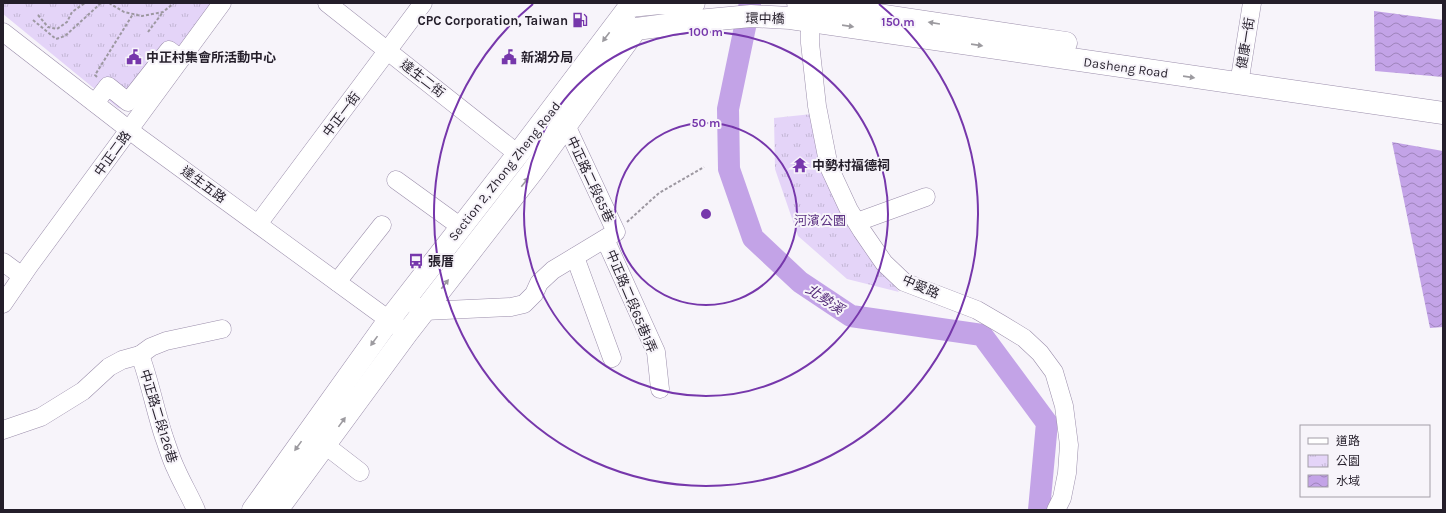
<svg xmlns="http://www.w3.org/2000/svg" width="1446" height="513" viewBox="0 0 1446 513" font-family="Karla,'Noto Sans TC',sans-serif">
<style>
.park{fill:url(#park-tufts)}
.water{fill:url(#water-waves)}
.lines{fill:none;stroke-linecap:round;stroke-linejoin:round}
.river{stroke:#c3a3e7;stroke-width:22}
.minor-casing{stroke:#9b8eab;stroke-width:19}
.major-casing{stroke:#9b8eab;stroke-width:23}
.path{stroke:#9d98a1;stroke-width:2;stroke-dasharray:3 2;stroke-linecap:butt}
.minor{stroke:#fff;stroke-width:18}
.major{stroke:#fff;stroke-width:22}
.oneway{fill:#9c9a9f}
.ring{fill:none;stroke:#7637ab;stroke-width:2}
.labels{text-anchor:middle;stroke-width:4;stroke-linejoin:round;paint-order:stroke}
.street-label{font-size:13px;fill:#241e2a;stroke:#f7f4fa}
.poi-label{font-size:13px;font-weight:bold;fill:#241e2a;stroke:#f7f4fa;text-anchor:start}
.park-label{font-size:13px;fill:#5d3383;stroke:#f7f4fa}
.water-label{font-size:14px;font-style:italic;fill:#522877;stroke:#f7f4fa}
.centre{fill:#7637ab;stroke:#f7f4fa;stroke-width:2}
.ring-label{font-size:12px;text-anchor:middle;font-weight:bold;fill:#7637ab;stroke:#f7f4fa;stroke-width:4;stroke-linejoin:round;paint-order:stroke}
</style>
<defs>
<pattern id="park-tufts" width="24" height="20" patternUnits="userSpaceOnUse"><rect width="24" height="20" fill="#e4d4f8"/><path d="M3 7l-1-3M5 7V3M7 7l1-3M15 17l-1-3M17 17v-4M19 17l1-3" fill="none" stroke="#c3b6d5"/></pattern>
<pattern id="water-waves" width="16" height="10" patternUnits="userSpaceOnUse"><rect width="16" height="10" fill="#c3a3e7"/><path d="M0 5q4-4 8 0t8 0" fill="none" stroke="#9e84bb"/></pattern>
</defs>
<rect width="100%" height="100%" fill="#f7f4fa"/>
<g class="park">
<polygon points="3,3 212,3 131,111 118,108 3,14"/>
<polygon points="812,114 852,226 899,292 847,279 798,236 775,169 774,118"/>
</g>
<g class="water">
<polygon points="1374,11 1443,20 1443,77 1375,71"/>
<polygon points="1392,142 1443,151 1443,327 1430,328"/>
</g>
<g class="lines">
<polyline class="river" points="750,3 728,109 729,169 753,238 800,282 851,316 982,335 1047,423 1039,510"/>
<g class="minor-casing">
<g id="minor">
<polyline points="327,3 518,154"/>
<polyline points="811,8 810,21 810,43 817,106 829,167 849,210 862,231 884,263 904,282 977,310 1001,324 1024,338 1040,353 1054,372 1064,406 1069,445 1067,473 1062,498 1056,510"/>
<polyline points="3,32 141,139 400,328"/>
<polyline points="1239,84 1252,3"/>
<polyline points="95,103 108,86 128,102 169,50 181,59"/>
<polyline points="396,180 461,227"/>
<polyline points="857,222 926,197"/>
<polyline points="258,224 423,3"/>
<polyline points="605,239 656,352 660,389"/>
<polyline points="575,257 612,358"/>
<polyline points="3,262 22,276"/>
<polyline points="337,282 382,225"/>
<polyline points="3,304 29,266 222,3"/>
<polyline points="416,306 424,311 511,307 524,304 534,294 539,283 553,270 616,232 566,125"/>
<polyline points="140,355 151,347 166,341 222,329"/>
<path d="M3,430l38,-13 42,-26 26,-24 13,-7 18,-5c10,27 15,55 24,82 4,11 7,22 12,32 6,14 14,27 20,41"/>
<polyline points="325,445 360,472"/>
</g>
</g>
<g class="major-casing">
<g id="major">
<polyline points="798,3 1066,43"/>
<polyline points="253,510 389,320 518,154 630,6 660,3 678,4 694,3"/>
<polyline points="277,510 407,333 532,172 636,29 697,21 751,16 790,18 1443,113"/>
</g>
</g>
<g class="path">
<polyline points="109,3 124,12 142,16 163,12 174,3"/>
<polyline points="38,15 48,27 57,29 67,22 72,12 85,3"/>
<polyline points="33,20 56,39 65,36 101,3"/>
<polyline points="148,32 163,12"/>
<polyline points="97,77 95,75 133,14"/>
<polyline points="627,222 659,193 704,167"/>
</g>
<use href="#minor" class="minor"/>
<use href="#major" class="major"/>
</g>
<defs><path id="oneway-solid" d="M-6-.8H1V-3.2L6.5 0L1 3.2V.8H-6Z"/></defs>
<g class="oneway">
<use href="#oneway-solid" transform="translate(934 23) rotate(-171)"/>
<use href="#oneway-solid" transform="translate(848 26) rotate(8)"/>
<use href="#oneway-solid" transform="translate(606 37) rotate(127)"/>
<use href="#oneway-solid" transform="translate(977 45) rotate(8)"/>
<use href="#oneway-solid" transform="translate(1189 77) rotate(8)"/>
<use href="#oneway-solid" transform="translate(525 182) rotate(-52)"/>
<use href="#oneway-solid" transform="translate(445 284) rotate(-52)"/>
<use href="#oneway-solid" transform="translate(374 341) rotate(126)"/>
<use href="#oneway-solid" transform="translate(342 422) rotate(-54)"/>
<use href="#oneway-solid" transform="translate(298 446) rotate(126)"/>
</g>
<g class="ring">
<circle cx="706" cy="214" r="91"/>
<circle cx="706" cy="214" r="182"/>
<path d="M879 4A272 272 0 1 1 533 4"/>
</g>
<defs>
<g id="fuel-bare" transform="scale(1.2)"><path d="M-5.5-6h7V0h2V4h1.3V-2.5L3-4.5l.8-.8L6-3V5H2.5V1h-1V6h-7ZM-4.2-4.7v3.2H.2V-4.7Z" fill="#7637ab" stroke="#f7f4fa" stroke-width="2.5" paint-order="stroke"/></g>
<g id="civic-bare" transform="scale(1.2)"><path d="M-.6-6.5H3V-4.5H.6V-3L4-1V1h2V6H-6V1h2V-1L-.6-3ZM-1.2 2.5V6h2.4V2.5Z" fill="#7637ab" stroke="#f7f4fa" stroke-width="2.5" paint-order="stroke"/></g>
<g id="temple-bare" transform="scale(1.2)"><path d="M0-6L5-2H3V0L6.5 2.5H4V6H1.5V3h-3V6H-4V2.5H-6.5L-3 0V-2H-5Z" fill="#7637ab" stroke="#f7f4fa" stroke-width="2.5" paint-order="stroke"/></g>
<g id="bus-bare" transform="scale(1.2)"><path d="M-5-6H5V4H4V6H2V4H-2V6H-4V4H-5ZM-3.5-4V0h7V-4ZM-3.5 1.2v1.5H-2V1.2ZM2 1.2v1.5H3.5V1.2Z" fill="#7637ab" stroke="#f7f4fa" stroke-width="2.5" paint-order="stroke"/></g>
</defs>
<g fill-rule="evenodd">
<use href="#fuel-bare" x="580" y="20"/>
<use href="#civic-bare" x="134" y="57"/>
<use href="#civic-bare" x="509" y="57"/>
<use href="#temple-bare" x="800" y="165"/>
<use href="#bus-bare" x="416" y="261"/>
</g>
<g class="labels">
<g class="street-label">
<text transform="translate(765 18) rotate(1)" y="5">環中橋</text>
<text transform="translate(1245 43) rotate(-81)" y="5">健康一街</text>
<text transform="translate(1126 67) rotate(8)" y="5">Dasheng Road</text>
<text transform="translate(423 78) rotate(38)" y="5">達生二街</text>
<text transform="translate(341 114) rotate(-53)" y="5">中正一街</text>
<text transform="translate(112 153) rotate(-54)" y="5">中正二路</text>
<text transform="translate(504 171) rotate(-52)" y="5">Section 2, Zhong Zheng Road</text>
<text transform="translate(591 179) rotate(65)" y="5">中正路二段65巷</text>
<text transform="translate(204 184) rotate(36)" y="5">達生五路</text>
<text transform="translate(921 286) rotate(24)" y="5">中愛路</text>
<text transform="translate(632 301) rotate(67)" y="5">中正路二段65巷1弄</text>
<text transform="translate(159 416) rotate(73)" y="5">中正路二段126巷</text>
</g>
<g class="poi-label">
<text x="568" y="25" text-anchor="end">CPC Corporation, Taiwan</text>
<text x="146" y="62">中正村集會所活動中心</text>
<text x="521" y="62">新湖分局</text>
<text x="812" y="170">中勢村福德祠</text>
<text x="428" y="266">張厝</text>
</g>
<g class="park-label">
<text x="820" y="225">河濱公園</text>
</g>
<g class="water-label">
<text transform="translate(825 299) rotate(34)" y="5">北勢溪</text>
</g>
</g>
<circle cx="706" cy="214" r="6" class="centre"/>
<g class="ring-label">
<text x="898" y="26">150 m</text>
<text x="706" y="36">100 m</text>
<text x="706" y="127">50 m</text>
</g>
<rect width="1446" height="513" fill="none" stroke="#241e2a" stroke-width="8"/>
<rect x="1300" y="425" width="130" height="72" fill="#f7f4fa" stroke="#a39ea7"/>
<rect x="1308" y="438" width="20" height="6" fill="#ffffff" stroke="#a39ea7"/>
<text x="1336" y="445" font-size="12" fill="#241e2a">道路</text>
<rect x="1308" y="455" width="20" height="12" fill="url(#park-tufts)" stroke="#a39ea7"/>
<text x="1336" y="465" font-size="12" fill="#241e2a">公園</text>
<rect x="1308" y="475" width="20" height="12" fill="url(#water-waves)" stroke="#a39ea7"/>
<text x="1336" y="485" font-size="12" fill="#241e2a">水域</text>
</svg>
